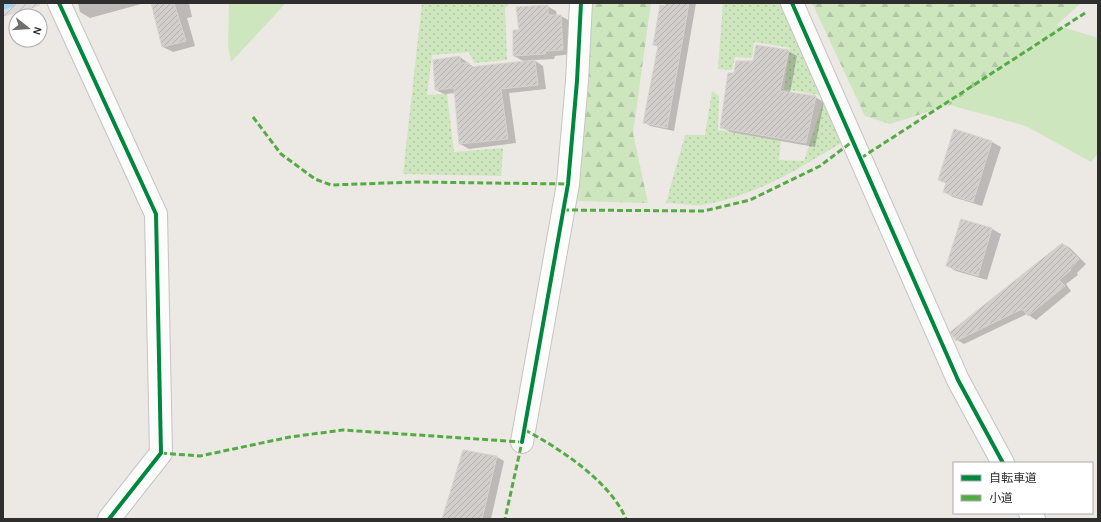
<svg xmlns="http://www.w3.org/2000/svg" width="1101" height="522" viewBox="0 0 1101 522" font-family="Karla,'Noto Sans JP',sans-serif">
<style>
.industrial{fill:url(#industrial-furrows)}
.grass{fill:#cee6be}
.forest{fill:url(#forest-firs)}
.garden{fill:url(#garden-dots)}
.shadow{fill:#0003}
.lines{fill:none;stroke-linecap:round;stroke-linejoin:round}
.stream{stroke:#99d6ec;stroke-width:9}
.building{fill:url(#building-hatch);stroke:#d7d4d0}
.street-casing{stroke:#c5c4c5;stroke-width:24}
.street{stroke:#fcfcfb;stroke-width:22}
.quiet{stroke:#54ab44;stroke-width:3;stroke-dasharray:6 3;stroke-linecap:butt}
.cycleway-casing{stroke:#fff;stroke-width:6}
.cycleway{stroke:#00873e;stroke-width:4}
</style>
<defs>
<pattern id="industrial-furrows" width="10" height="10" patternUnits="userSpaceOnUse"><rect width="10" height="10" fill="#dcd9db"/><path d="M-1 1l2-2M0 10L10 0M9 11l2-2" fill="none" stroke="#bdbbbc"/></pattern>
<pattern id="forest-firs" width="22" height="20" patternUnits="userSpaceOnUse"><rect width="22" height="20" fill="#cee6be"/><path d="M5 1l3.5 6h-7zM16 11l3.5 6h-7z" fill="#b1c6a4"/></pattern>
<pattern id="garden-dots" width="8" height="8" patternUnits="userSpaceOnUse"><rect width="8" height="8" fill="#cee6be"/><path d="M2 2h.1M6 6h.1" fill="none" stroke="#b1c6a4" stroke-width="1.8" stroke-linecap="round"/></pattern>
<pattern id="building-hatch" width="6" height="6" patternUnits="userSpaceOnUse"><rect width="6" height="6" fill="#d1cecb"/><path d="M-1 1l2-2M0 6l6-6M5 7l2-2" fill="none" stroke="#b4b1af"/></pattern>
</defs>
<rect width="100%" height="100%" fill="#ece8e4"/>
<polygon class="industrial" points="3,3 39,3 40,6 3,17"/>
<g class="grass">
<polygon points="229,3 286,3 231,62 228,45"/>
<polygon points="1056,25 1098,38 1098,153 1091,162 1026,126 950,105"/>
</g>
<g class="forest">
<polygon points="591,3 651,3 633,133 648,203 576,201 588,92"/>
<polygon points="812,3 1081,3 1049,32 950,105 890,124 865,116"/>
</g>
<g class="garden">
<polygon points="422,3 563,3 509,4 505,9 507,60 474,63 469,52 432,55 427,95 447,94 454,152 503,148 501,176 403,174"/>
<polygon points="723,3 786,3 819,95 784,89 790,48 754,42 752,58 735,57 732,70 718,69"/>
<path d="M712,91l7,5 -1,34 63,11 -2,19 25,1 20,-62 17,44c-42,26 -88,54 -139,62 -11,1 -25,-2 -36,-2l19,-68h20z"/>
</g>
<g class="shadow">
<polygon points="78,3 145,3 90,18 80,12"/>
<polygon points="152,3 189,3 192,17 187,18 195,46 173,52 163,47"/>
<polygon points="667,3 696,3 674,131 650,126 644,122 658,47 654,44"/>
<polygon points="547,6 556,11 557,16 561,16 570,21 572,54 555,56 554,59 534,60 543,66 546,89 509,93 516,143 469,149 460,144 456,93 444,94 436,90 460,57 475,68 525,62 514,56 520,31"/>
<polygon points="788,51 797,56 790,93 815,97 824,102 815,147 730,132 721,127 735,74 754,62"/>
<polygon points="955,130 992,142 1001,147 982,206 953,197 944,192 947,184 940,179"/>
<polygon points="961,220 992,229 1001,234 987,280 956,271 947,266"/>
<polygon points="1063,244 1070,248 1086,264 1077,273 1078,275 1066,284 1071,291 1036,320 1027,314 964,344 957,340"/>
<polygon points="497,457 504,461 491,519 443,519"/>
</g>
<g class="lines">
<polyline class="stream" points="3,5 10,3"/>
</g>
<g class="building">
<polygon points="151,3 174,3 186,41 162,47"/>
<polygon points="666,3 689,3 667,128 643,123 658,46 653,45 660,5 665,6"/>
<polygon points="548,5 548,15 561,15 563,50 546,51 545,54 513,56 513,30 519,30 516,7"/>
<polygon points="756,45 789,50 780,91 816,96 806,143 720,128 728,73 734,73 736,61 753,61"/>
<polygon points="460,56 460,63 469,63 470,67 535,60 538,85 501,89 508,139 459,144 454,88 435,90 433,60"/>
<polygon points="954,129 992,141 973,202 943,192 946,183 938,180"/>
<polygon points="961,219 992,228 978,276 946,266"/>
<polygon points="1062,243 1079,259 1070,269 1071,270 1059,280 1065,286 1028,316 1022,309 956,341 950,332"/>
<polygon points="463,450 497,456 482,519 442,519"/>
</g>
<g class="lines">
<g class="street-casing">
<g id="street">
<polyline points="59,3 156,214 161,453 109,519"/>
<polyline points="792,3 958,380 1003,463"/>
<polyline points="522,442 568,184 577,81 581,3"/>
<polyline points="1030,513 1034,519"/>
</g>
</g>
<use href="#street" class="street"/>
<g class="quiet">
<polyline points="253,117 281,154 315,179 331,185 415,182 568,184"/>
<polyline points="861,158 1085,13"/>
<polyline points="563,210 704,211 750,200 820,166 853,141"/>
<path d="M525,430c34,18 85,51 101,89"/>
<polyline points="161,453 200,456 290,437 343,430 522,442 505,519"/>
</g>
<g class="cycleway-casing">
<g id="cycleway">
<polyline points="59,3 156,214 161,453 109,519"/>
<polyline points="792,3 958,380 1003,463"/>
<polyline points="522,442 568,184 577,81 581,3"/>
</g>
</g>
<use href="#cycleway" class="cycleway"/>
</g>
<rect width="1101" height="522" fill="none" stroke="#2e2e2e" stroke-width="8"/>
<rect x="953" y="462" width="140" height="52" fill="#ffffff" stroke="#ababab"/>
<rect x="961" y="475" width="20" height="6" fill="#00873e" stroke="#ababab"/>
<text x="989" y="482" font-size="12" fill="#2e2e2e">自転車道</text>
<rect x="961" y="495" width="20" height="6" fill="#54ab44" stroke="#ababab"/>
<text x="989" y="502" font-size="12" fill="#2e2e2e">小道</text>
<g transform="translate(28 28) rotate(107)"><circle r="19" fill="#ffffff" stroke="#ababab"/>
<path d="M0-3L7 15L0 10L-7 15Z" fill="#706f6e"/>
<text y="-6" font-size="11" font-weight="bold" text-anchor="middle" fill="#2e2e2e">N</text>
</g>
</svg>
